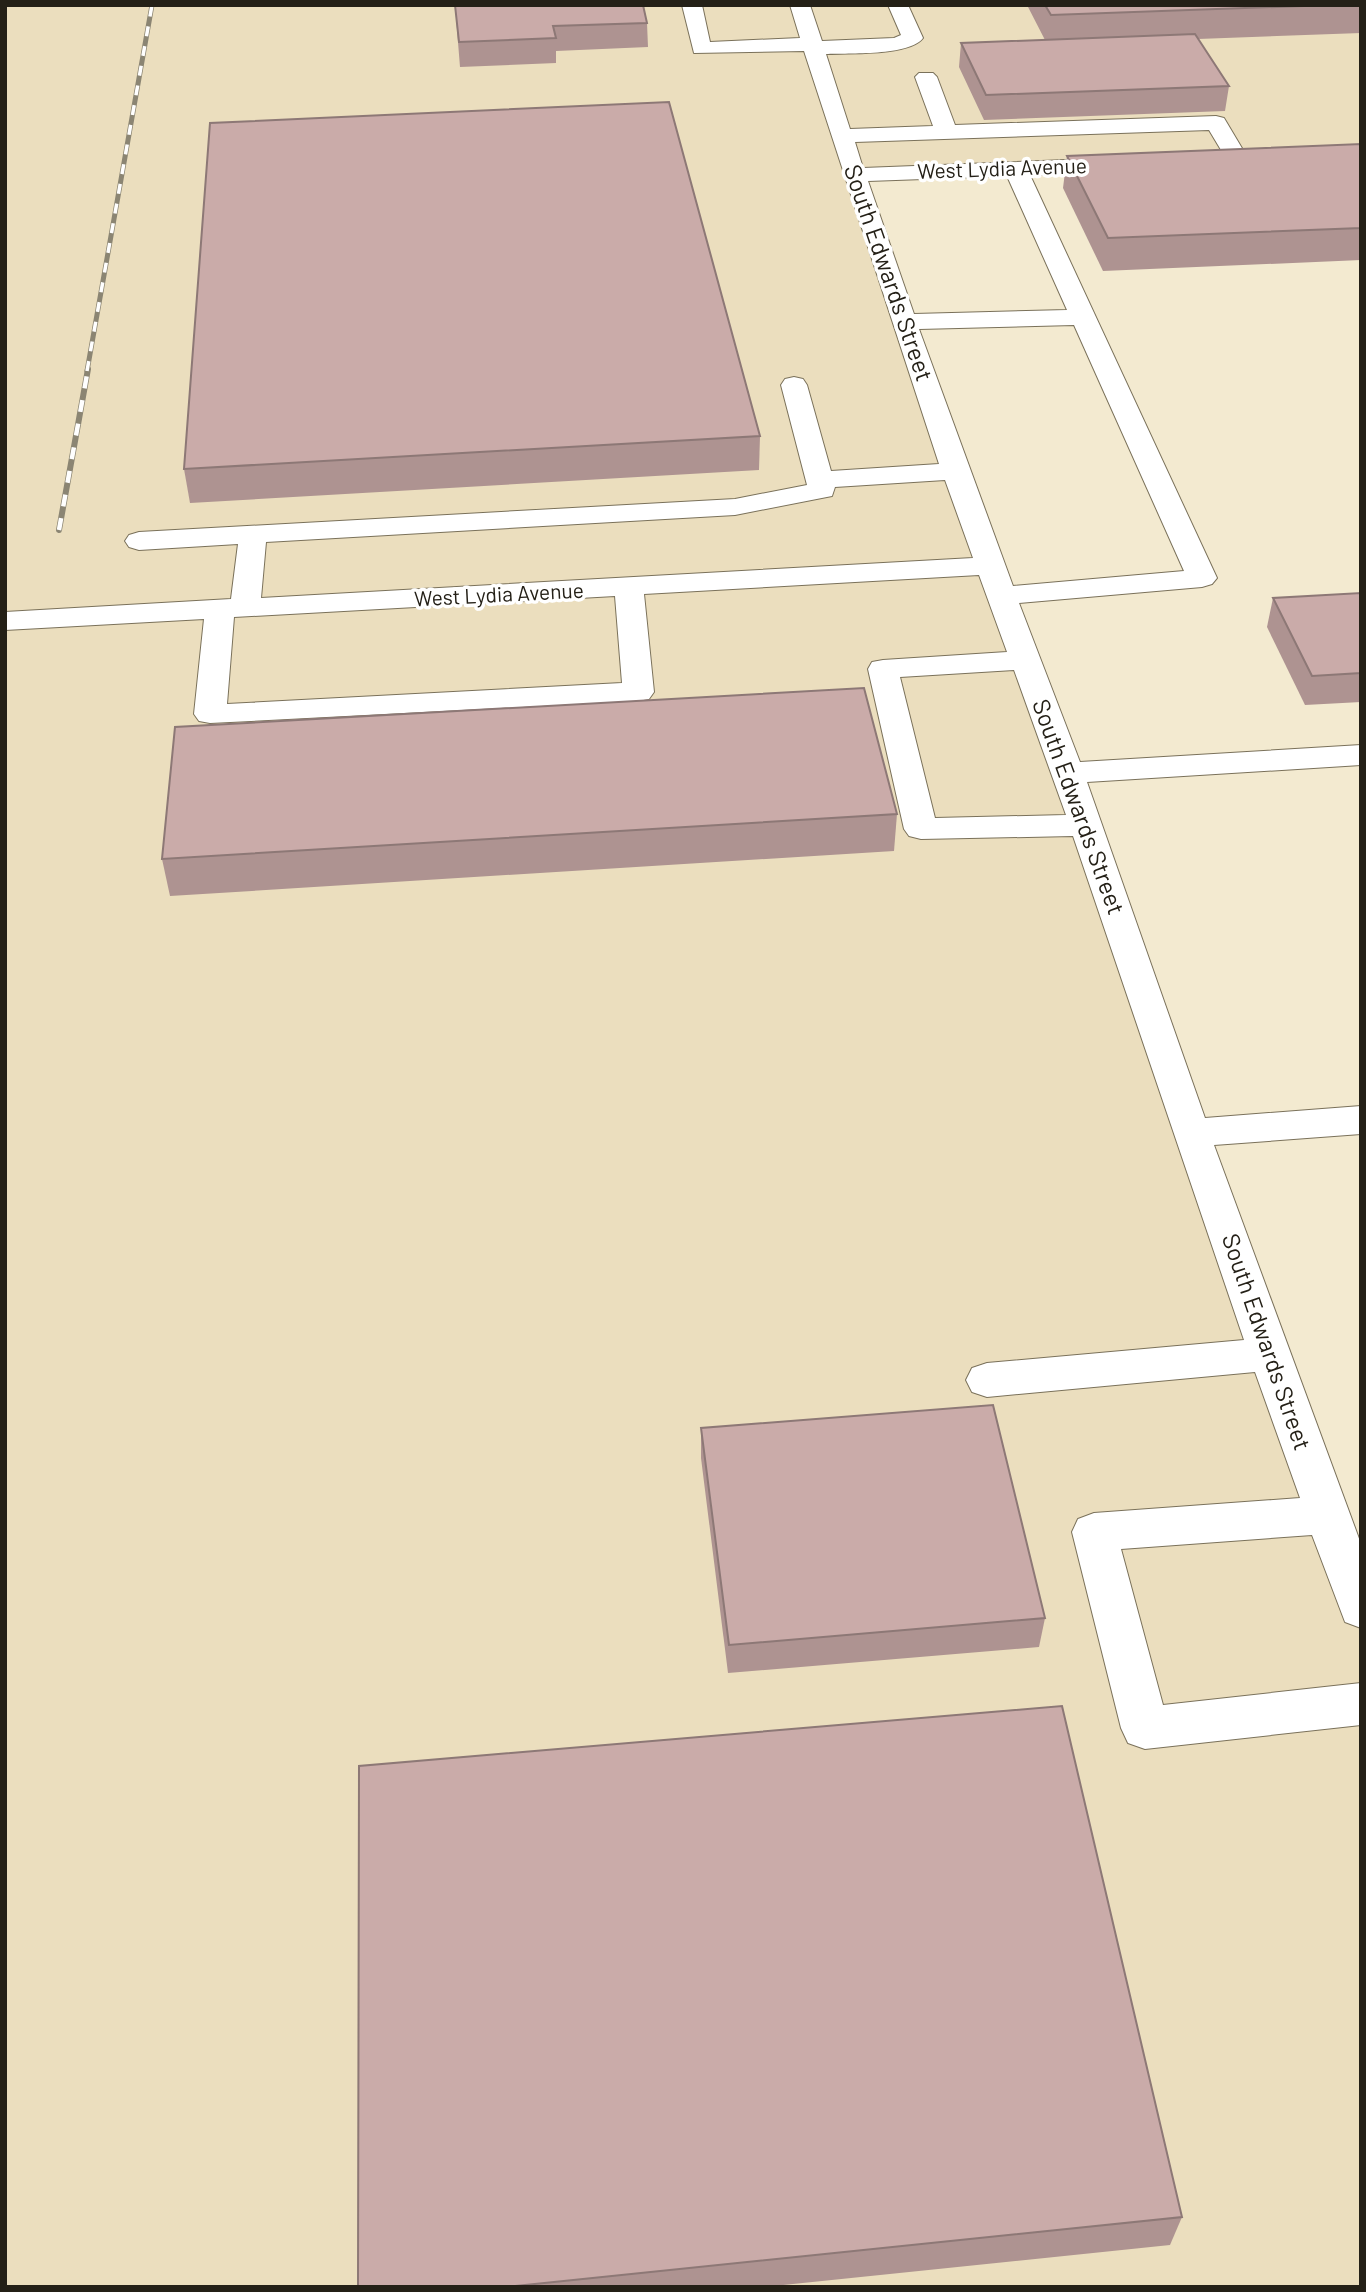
<svg xmlns="http://www.w3.org/2000/svg" width="1366" height="2292" viewBox="0 0 1366 2292" font-family="Barlow,sans-serif">
<style>
.built{fill:#ebdebe}
.lines{fill:none;stroke-linecap:round;stroke-linejoin:round}
.minor-casing{stroke:#7a715a;stroke-width:2}
.minor{fill:#fff;fill-rule:evenodd}
.rail-far1-casing{stroke:#8b8573;stroke-width:5}
.rail-casing{stroke:#8b8573;stroke-width:6}
.rail-far1{stroke:#fff;stroke-width:3.5;stroke-dasharray:10;stroke-linecap:butt}
.rail{stroke:#fff;stroke-width:4.5;stroke-dasharray:12;stroke-linecap:butt}
.wall{fill:#ae9391}
.building{fill:#caaba9;stroke:#8d7876;stroke-width:2}
.labels{text-anchor:middle;stroke-width:7;stroke-linejoin:round;paint-order:stroke}
.far-street-label{font-size:21px;fill:#242017;stroke:#fff}
.street-label{font-size:24px;fill:#242017;stroke:#fff}
</style>
<rect width="100%" height="100%" fill="#f3ead0"/>
<polygon class="built" points="5,5 1361,5 1361,155 854,175 1361,1619 1361,2287 5,2287"/>
<g class="lines">
<g class="minor-casing">
<path id="minor" d="M682,5h20l8,37 90,-4 -10,-33h20l12,36 72,-3 7,-3 -13,-30h20l15,33c-13,18 -75,15 -97,16l24,75 83,-3 -18,-49 4,-4h14l4,4 18,48 261,-9 8,2 25,42 -3,5h-16l-21,-35 -354,12 8,26 254,-10 8,2 3,5 -3,5 -8,2 -87,3 187,403 -5,6 -10,3 -183,16 61,159 281,-17v20l-274,17 118,336 156,-12v28l-147,11 147,399v84l-16,-6 -33,-87 -191,14 42,156 198,-22v42l-216,24 -17,-6 -7,-15 -49,-196 6,-13 16,-6 206,-15 -45,-126 -268,25 -15,-5 -6,-12 6,-12 15,-5 257,-23 -171,-504 -152,3 -12,-3 -5,-7 -36,-160 4,-7 11,-2 124,-8 -28,-77 -335,19 10,98 -5,7 -11,2 -428,22 -11,-2 -5,-7 10,-95 -199,11v-18l226,-13 7,-55 -99,6 -10,-3 -4,-6 4,-6 10,-3 596,-33 72,-14 -26,-100 4,-6 9,-2 9,2 4,6 24,86 108,-7 -135,-413 -110,2zM1007,176l60,134 -153,4 -46,-133zM1074,325l110,246 -171,15 -94,-257zM945,480l28,78 -712,40 5,-56 469,-27 97,-19 3,-9zM615,596l7,87 -395,21 7,-87zM1014,670l52,145 -131,3 -35,-141z"/>
</g>
<use href="#minor" class="minor"/>
<g class="rail-far1-casing">
<polyline id="rail-far1" points="87,371 152,5"/>
</g>
<g class="rail-casing">
<polyline id="rail" points="59,530 88,369"/>
</g>
<use href="#rail-far1" class="rail-far1"/>
<use href="#rail" class="rail"/>
</g>
<g class="wall">
<polygon points="455,5 643,5 647,23 648,47 556,51 556,63 460,67"/>
<polygon points="1027,5 1361,5 1361,33 1198,39 1229,86 1225,111 984,120 959,67 961,43 1045,40"/>
<polygon points="1361,144 1361,260 1103,271 1063,188 1067,156"/>
<polygon points="760,436 759,470 190,503 184,469"/>
<polygon points="1361,593 1361,702 1305,705 1267,627 1273,598"/>
<polygon points="897,814 894,851 170,896 162,859"/>
<polygon points="701,1428 1045,1618 1039,1647 728,1673 701,1458"/>
<polygon points="1182,2217 1170,2245 764,2287 358,2287"/>
</g>
<g class="building">
<polygon points="455,5 643,5 647,23 553,26 556,38 459,42"/>
<polygon points="1045,5 1331,5 1051,15"/>
<polygon points="1195,34 1229,86 986,95 961,43"/>
<polygon points="669,102 760,436 184,469 210,123"/>
<polygon points="1361,144 1361,228 1108,238 1067,156"/>
<polygon points="1361,593 1361,673 1312,676 1273,598"/>
<polygon points="864,688 897,814 162,859 175,727"/>
<polygon points="993,1405 1045,1618 729,1645 701,1428"/>
<polygon points="1062,1706 1182,2217 505,2287 358,2287 359,1766"/>
</g>
<g class="labels">
<g class="far-street-label">
<text transform="translate(1002 169) rotate(-2)" y="7">West Lydia Avenue</text>
<text transform="translate(499 595) rotate(-3)" y="7">West Lydia Avenue</text>
</g>
<g class="street-label">
<text transform="translate(888 273) rotate(71)" y="8">South Edwards Street</text>
<text transform="translate(1078 807) rotate(70)" y="8">South Edwards Street</text>
<text transform="translate(1266 1342) rotate(71)" y="8">South Edwards Street</text>
</g>
</g>
<rect width="1366" height="2292" fill="none" stroke="#242017" stroke-width="14"/>
</svg>
